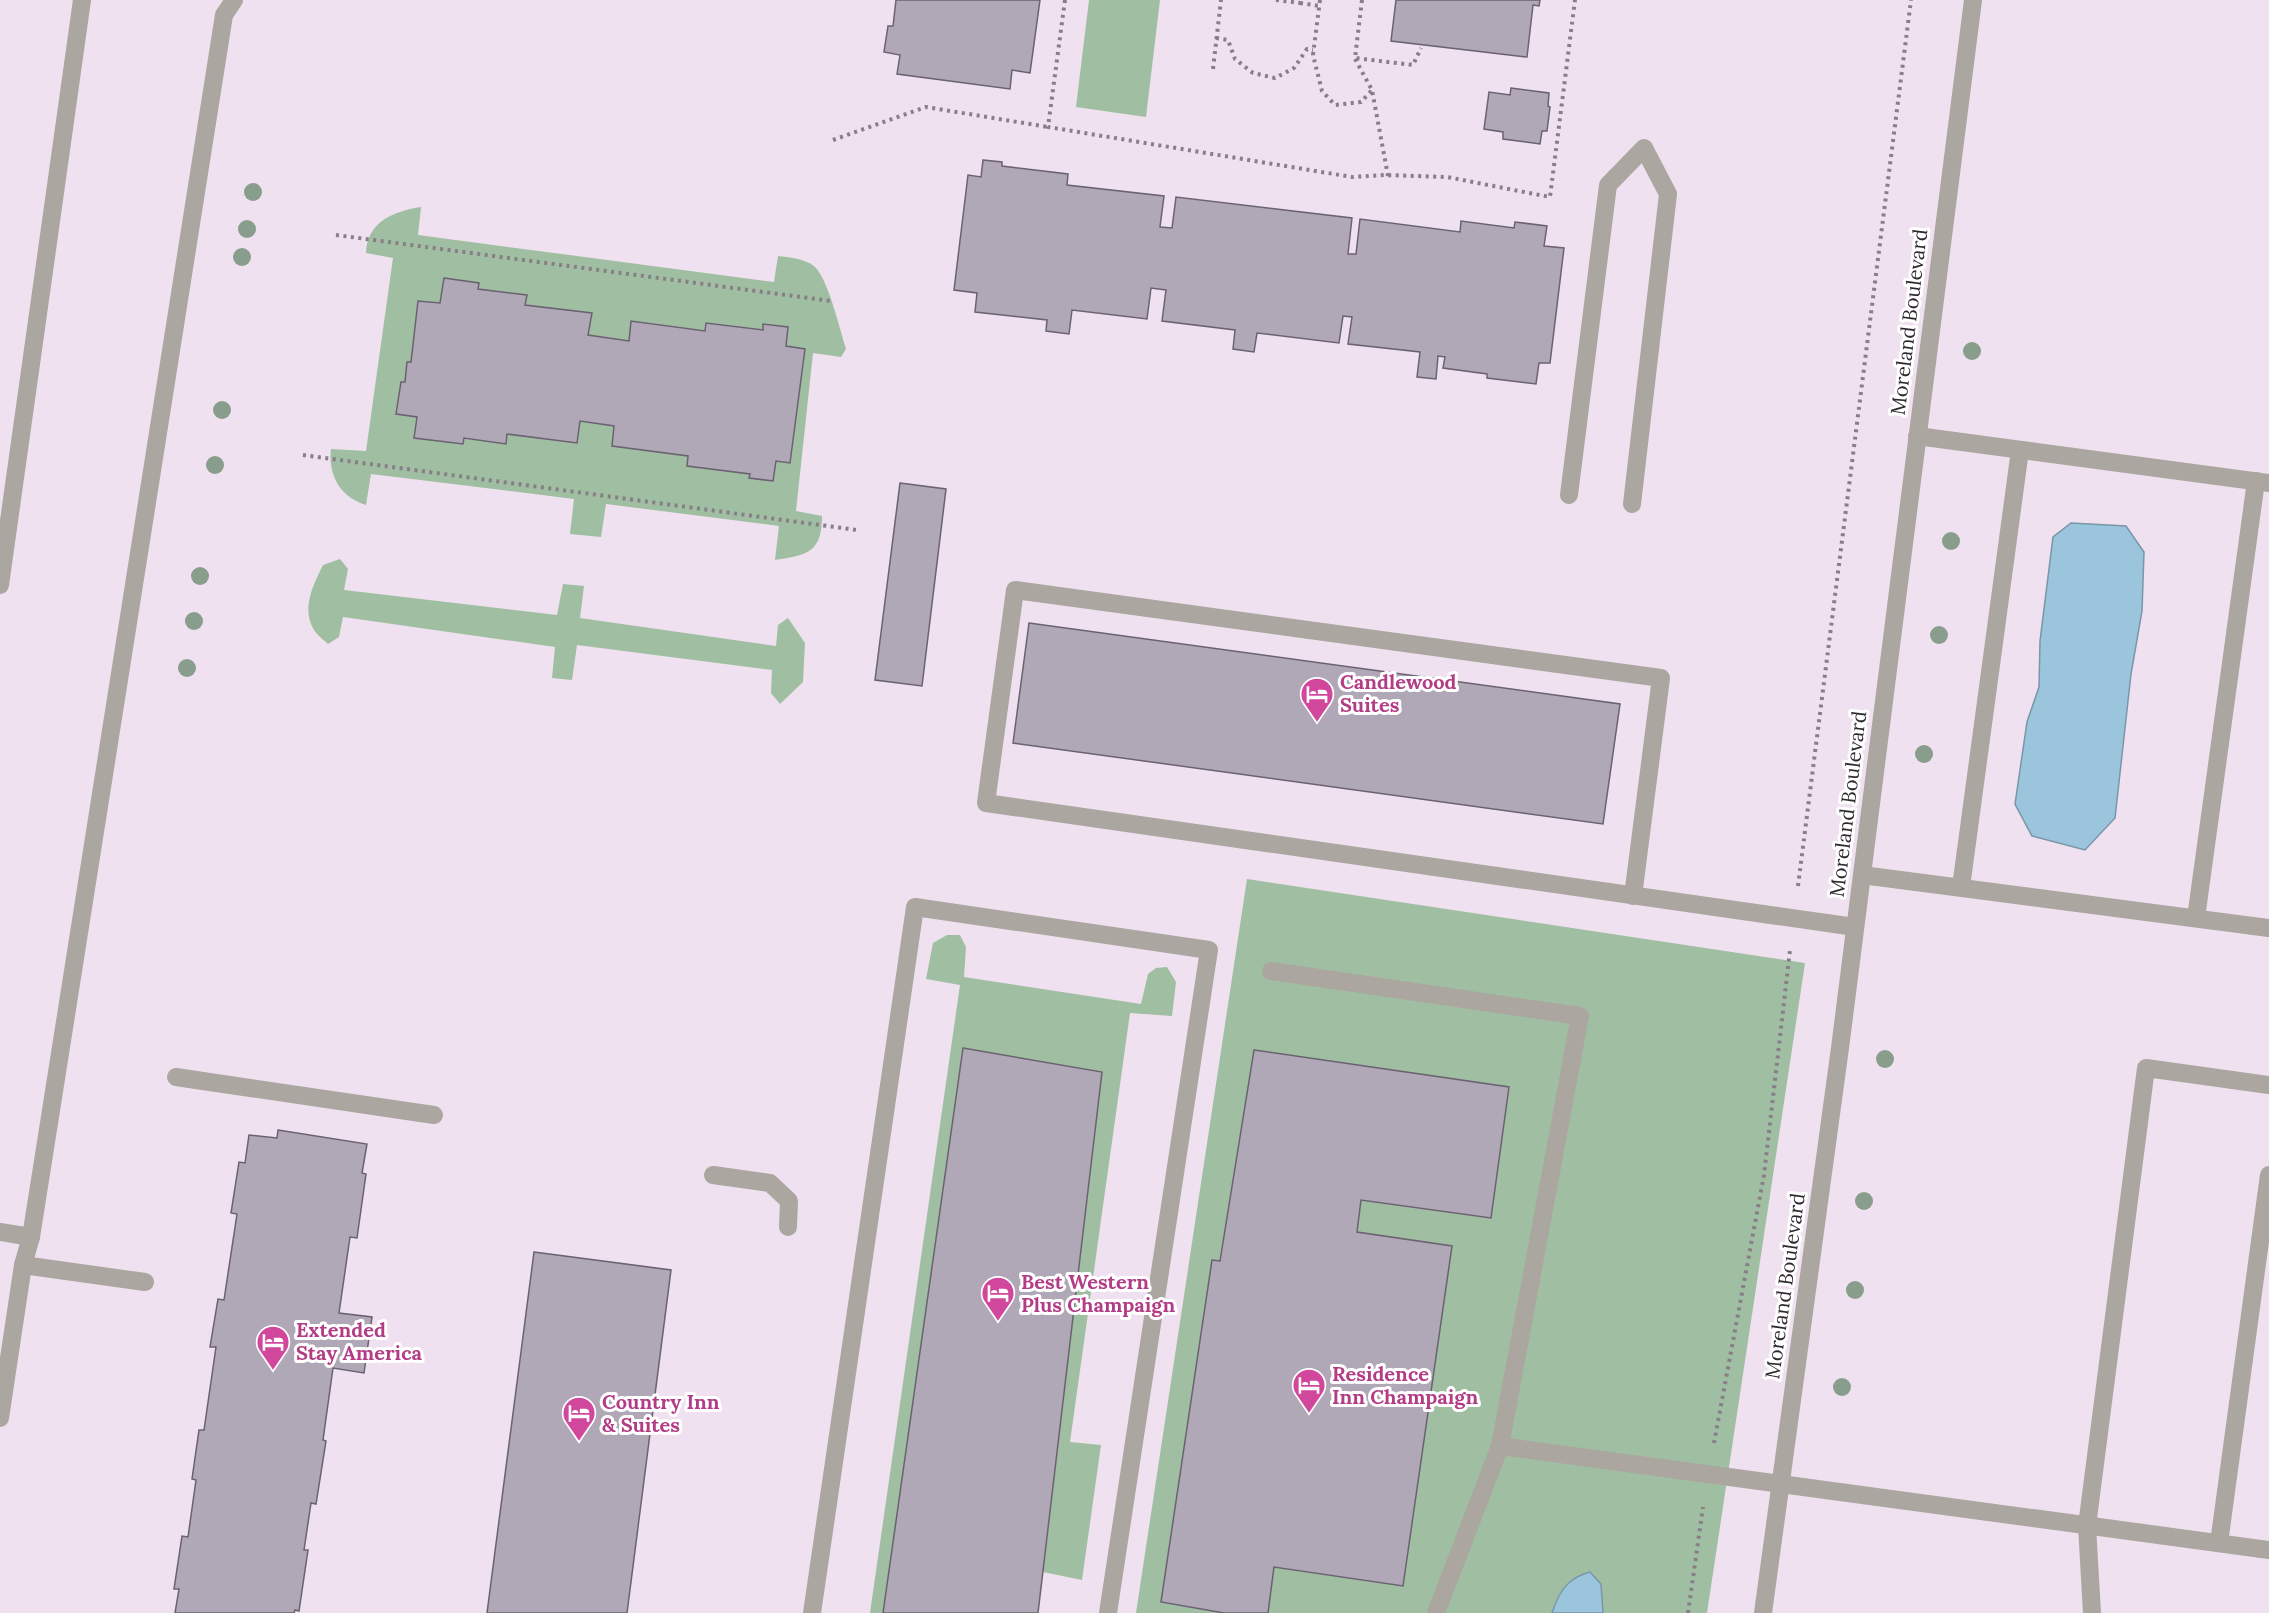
<svg xmlns="http://www.w3.org/2000/svg" width="2269" height="1613" viewBox="0 0 2269 1613" font-family="Lora,serif">
<style>
.green{fill:#a0bfa2}
.water{fill:#9bc5dd;stroke:#7a96a8;stroke-width:1.5}
.building{fill:#b0a7b7;stroke:#6b6271;stroke-width:1.5}
.lines{fill:none;stroke-linecap:round;stroke-linejoin:round}
.path{stroke:#877e87;stroke-width:4;stroke-dasharray:3 4.5;stroke-linecap:butt}
.minor{stroke:#aba69f;stroke-width:18}
.tree{fill:#889d8b}
.labels{text-anchor:middle;stroke-width:6;stroke-linejoin:round;paint-order:stroke}
.street-label{font-size:20px;fill:#2e292e;stroke:#fff}
.hotel-label{font-size:20px;font-weight:bold;fill:#b23c85;stroke:#fff;text-anchor:start}
</style>
<rect width="100%" height="100%" fill="#efe1ef"/>
<g class="green">
<polygon points="1089,0 1160,0 1146,117 1076,107"/>
<path d="M421,207l-3,28 356,47 4,-26c11,1 27,3 36,10 14,12 26,64 32,83l-5,8 -28,-4 -17,158 26,5c0,37 -15,39 -47,44l4,-34 -173,-22 -5,33 -31,-3 4,-35 -203,-25 -5,31c-26,-8 -38,-30 -35,-56l35,2 27,-193 -27,-5c1,-32 29,-42 55,-46z"/>
<path d="M340,559l8,10 -4,21 213,25 6,-31 21,2 -4,32 196,28 2,-21 10,-7 17,25 -2,39 -23,22 -9,-11 1,-23 -195,-25 -5,35 -20,-2 3,-31 -212,-30 -4,20 -11,7c-4,-4 -11,-9 -14,-14 -13,-21 -1,-45 9,-65z"/>
<polygon points="1247,879 1805,963 1707,1613 1136,1613"/>
<polygon points="947,935 960,935 966,947 964,977 1141,1004 1148,974 1156,968 1167,967 1176,982 1172,1016 1130,1013 1070,1442 1101,1445 1082,1580 1043,1572 1102,1073 963,1048 883,1613 870,1613 960,985 926,979 933,943"/>
</g>
<g class="water">
<polygon points="2071,523 2126,526 2144,552 2142,611 2131,674 2115,818 2085,850 2032,836 2015,804 2027,722 2039,687 2040,641 2053,537"/>
<path d="M1590,1572l11,12 2,29h-51c7,-21 15,-35 38,-41z"/>
</g>
<g class="building">
<polygon points="896,0 1040,0 1030,73 1012,70 1010,89 897,74 900,55 884,52 888,26 893,26"/>
<polygon points="1396,0 1540,0 1539,6 1533,5 1527,57 1391,41"/>
<polygon points="1511,88 1549,93 1548,106 1550,107 1547,131 1542,131 1540,144 1503,139 1503,132 1484,129 1489,92 1510,95"/>
<polygon points="983,160 1002,162 1002,166 1068,174 1067,185 1164,196 1160,227 1172,228 1176,197 1352,218 1348,254 1356,254 1360,219 1460,232 1461,221 1514,228 1515,222 1547,226 1544,246 1564,248 1550,363 1539,363 1536,384 1487,378 1487,374 1443,368 1445,357 1438,356 1436,379 1417,377 1420,352 1348,344 1352,317 1343,316 1339,343 1257,333 1254,352 1233,349 1235,330 1162,321 1166,290 1151,288 1147,319 1072,310 1069,334 1046,331 1047,320 975,312 977,293 954,290 968,175 981,177"/>
<polygon points="444,278 479,283 478,289 527,295 525,305 592,313 588,335 629,341 631,321 705,331 706,323 763,330 763,324 788,327 786,346 805,349 790,463 776,461 773,481 749,478 750,474 687,466 688,456 612,446 614,426 580,421 577,443 507,434 506,444 464,438 463,444 414,438 417,417 396,414 401,382 405,382 407,362 411,362 418,301 440,303"/>
<polygon points="900,483 946,489 922,686 875,680"/>
<polygon points="1029,623 1620,704 1603,824 1013,743"/>
<polygon points="963,1048 1102,1072 1038,1613 883,1613"/>
<polygon points="1254,1050 1509,1087 1491,1218 1361,1200 1357,1232 1452,1246 1403,1586 1274,1567 1268,1613 1224,1613 1161,1602 1212,1260 1220,1261"/>
<polygon points="278,1130 367,1144 362,1173 366,1174 357,1238 350,1237 339,1313 372,1317 364,1373 333,1368 323,1440 326,1441 316,1504 311,1503 304,1550 308,1550 299,1611 295,1610 294,1613 175,1613 179,1589 174,1589 182,1536 188,1537 196,1480 192,1479 199,1430 204,1430 216,1347 210,1347 218,1299 224,1300 237,1214 231,1213 239,1162 245,1163 249,1135 277,1138"/>
<polygon points="534,1252 671,1270 627,1613 487,1613"/>
</g>
<g class="lines">
<g class="path">
<polyline points="1065,0 1048,127 1352,177 1384,175 1447,177 1550,197 1575,0"/>
<polyline points="1276,0 1300,3 1302,0"/>
<polyline points="1320,0 1313,55 1322,91 1335,105 1361,102 1372,90"/>
<polyline points="1362,0 1355,58 1413,65 1421,48"/>
<polyline points="1300,3 1320,6"/>
<polyline points="1216,38 1228,40 1235,59 1253,73 1275,78 1294,68 1307,49 1313,50"/>
<polyline points="1355,59 1372,90 1388,176"/>
<polyline points="1213,69 1221,0"/>
<polyline points="833,140 926,107 1048,127"/>
<polyline points="336,235 831,301"/>
<polyline points="303,455 857,530"/>
<polyline points="1798,886 1911,0"/>
<polyline points="1714,1443 1764,1175 1790,950"/>
<polyline points="1688,1613 1703,1507"/>
</g>
<g class="minor">
<polyline points="1917,436 2269,483"/>
<polyline points="1569,495 1608,185 1644,148 1668,194 1632,504"/>
<polyline points="0,585 82,0"/>
<polyline points="1862,875 2269,928"/>
<polyline points="1961,887 2020,450"/>
<polyline points="1633,896 1661,678 1015,590 986,803 1855,927"/>
<polyline points="2196,918 2256,481"/>
<polyline points="1271,971 1580,1016 1500,1446 2269,1550"/>
<polyline points="176,1077 434,1115"/>
<polyline points="713,1175 770,1183 789,1201 788,1227"/>
<polyline points="0,1232 31,1237"/>
<polyline points="23,1265 145,1282"/>
<polyline points="0,1418 23,1265 31,1237 224,15 234,0"/>
<polyline points="2219,1543 2269,1175"/>
<polyline points="812,1613 915,907 1209,950 1108,1613"/>
<polyline points="1436,1613 1500,1446"/>
<polyline points="1763,1613 1840,1048 1973,0"/>
<polyline points="2092,1613 2087,1526 2146,1068 2269,1085"/>
</g>
</g>
<g class="tree">
<circle cx="253" cy="192" r="9"/>
<circle cx="247" cy="229" r="9"/>
<circle cx="242" cy="257" r="9"/>
<circle cx="1972" cy="351" r="9"/>
<circle cx="222" cy="410" r="9"/>
<circle cx="215" cy="465" r="9"/>
<circle cx="1951" cy="541" r="9"/>
<circle cx="200" cy="576" r="9"/>
<circle cx="194" cy="621" r="9"/>
<circle cx="1939" cy="635" r="9"/>
<circle cx="187" cy="668" r="9"/>
<circle cx="1924" cy="754" r="9"/>
<circle cx="1885" cy="1059" r="9"/>
<circle cx="1864" cy="1201" r="9"/>
<circle cx="1855" cy="1290" r="9"/>
<circle cx="1842" cy="1387" r="9"/>
</g>
<defs>
<g id="hotel-pin" transform="scale(1.725)"><path d="M0 17L-7.5 6A9.5 9.5 0 1 1 7.5 6Z" fill="#d1479c" stroke="#fff"/><path d="M-6-4.5h1.5V1H6V5H4.5V3h-9V5H-6ZM-4 0a1.8 1.8 0 1 1 3.6 0ZM.5 0V-2.5h3Q6-2.5 6 0Z" fill="#fff"/></g>
</defs>
<g fill-rule="evenodd">
<use href="#hotel-pin" x="1317" y="694"/>
<use href="#hotel-pin" x="998" y="1293"/>
<use href="#hotel-pin" x="273" y="1342"/>
<use href="#hotel-pin" x="1309" y="1385"/>
<use href="#hotel-pin" x="579" y="1413"/>
</g>
<g class="labels">
<g class="street-label">
<text transform="translate(1909 322) rotate(-83)" y="7">Moreland Boulevard</text>
<text transform="translate(1848 804) rotate(-83)" y="7">Moreland Boulevard</text>
<text transform="translate(1785 1286) rotate(-82)" y="7">Moreland Boulevard</text>
</g>
<g class="hotel-label">
<text x="1340" y="689">Candlewood<tspan x="1340" dy="23">Suites</tspan></text>
<text x="1021" y="1289">Best Western<tspan x="1021" dy="23">Plus Champaign</tspan></text>
<text x="296" y="1337">Extended<tspan x="296" dy="23">Stay America</tspan></text>
<text x="1332" y="1381">Residence<tspan x="1332" dy="23">Inn Champaign</tspan></text>
<text x="602" y="1409">Country Inn<tspan x="602" dy="23">&amp; Suites</tspan></text>
</g>
</g>
</svg>
